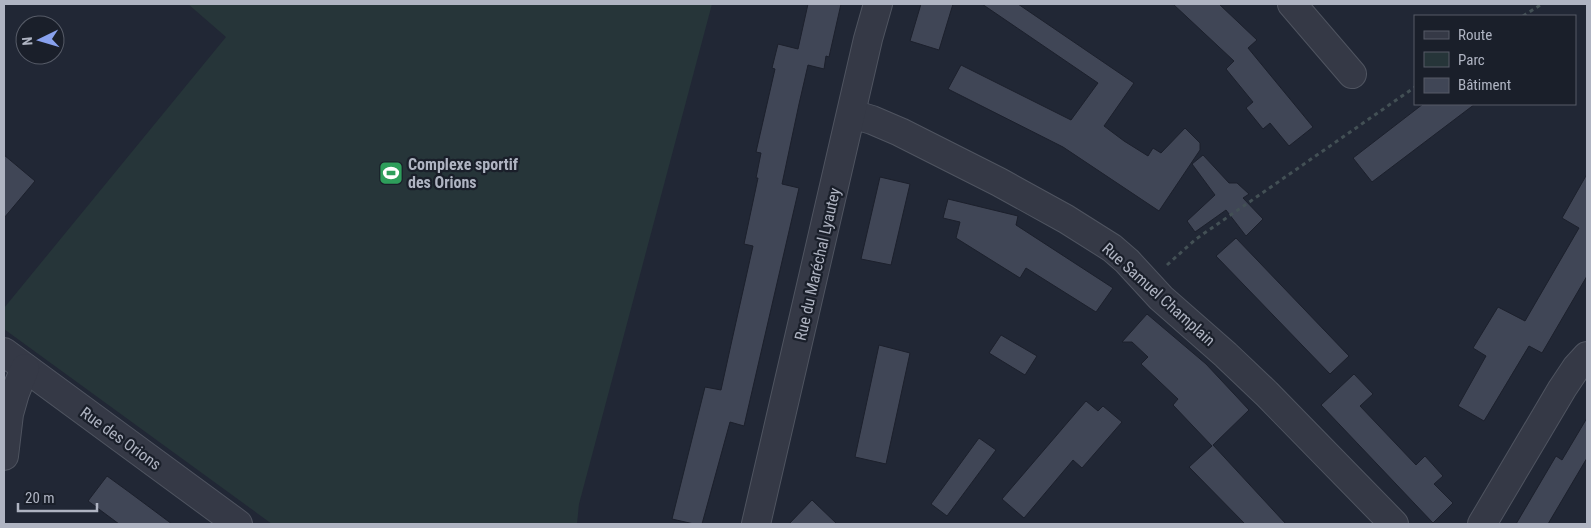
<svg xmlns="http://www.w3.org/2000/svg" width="1591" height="528" viewBox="0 0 1591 528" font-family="'Roboto Condensed',sans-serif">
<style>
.green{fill:#263539}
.building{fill:#404656;stroke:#1c202c}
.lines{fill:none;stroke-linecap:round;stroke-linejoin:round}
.minor-casing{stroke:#4f5460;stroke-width:30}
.path{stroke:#435055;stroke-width:3;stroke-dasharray:4 4;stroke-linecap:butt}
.minor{stroke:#353946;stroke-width:28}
.labels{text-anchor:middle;stroke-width:4.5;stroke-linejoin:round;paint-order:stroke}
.poi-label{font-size:16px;font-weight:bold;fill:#afb4c2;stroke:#1a1f2a;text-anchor:start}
.street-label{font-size:16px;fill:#afb4c2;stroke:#1a1f2a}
</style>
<rect width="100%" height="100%" fill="#212735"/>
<polygon class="green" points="188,4 712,4 579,504 577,524 272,524 4,329 4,308 226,37"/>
<g class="building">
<polygon points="808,4 841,4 829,57 826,56 824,69 808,65 799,104 782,184 799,188 744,426 730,422 702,524 694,524 672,519 705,387 721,390 732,340 753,246 744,244 758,178 756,178 761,153 756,152 775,69 772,68 778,44 798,49"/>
<polygon points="921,4 953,4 939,50 910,41"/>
<polygon points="982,4 1018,4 1134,83 1104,126 1124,141 1148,156 1153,148 1161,153 1185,128 1200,143 1200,150 1159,211 1063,147 948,89 961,65 1071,120 1098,83"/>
<polygon points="1173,4 1219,4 1257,40 1248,48 1313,127 1289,146 1270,123 1263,129 1246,108 1253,102 1226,69 1234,61"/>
<polygon points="1423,104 1475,104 1372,182 1353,158"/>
<polygon points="4,155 35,181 4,218"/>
<polygon points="1203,155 1229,183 1237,183 1249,194 1243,198 1263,219 1246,236 1226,210 1195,232 1187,221 1215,195 1192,164"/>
<polygon points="1587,174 1587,276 1542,353 1529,346 1484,421 1458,406 1486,356 1473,348 1498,307 1525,321 1579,228 1562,218"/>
<polygon points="880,177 910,184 891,265 861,259"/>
<polygon points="948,199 1018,216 1016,225 1113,288 1096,312 1026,268 1020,278 956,238 960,222 943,218"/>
<polygon points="1236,238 1349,356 1330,374 1216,256"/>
<polygon points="1147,314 1206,364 1249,410 1213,445 1286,524 1245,524 1189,467 1212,446 1173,405 1178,399 1141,364 1148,357 1132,342 1122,342"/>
<polygon points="1001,335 1037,356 1025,375 989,353"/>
<polygon points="879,345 910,353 886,464 855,457"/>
<polygon points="1354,374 1373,394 1360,406 1416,465 1425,456 1443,476 1434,484 1453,503 1433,523 1321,405"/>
<polygon points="1086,401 1098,411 1103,406 1122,422 1082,468 1073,460 1024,518 1002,499"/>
<polygon points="1587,418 1587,458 1548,524 1516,524 1556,456 1562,460"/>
<polygon points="979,438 996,450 947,516 931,504"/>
<polygon points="107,476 129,492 172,524 119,524 88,501"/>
<polygon points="812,500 837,524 789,524"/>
</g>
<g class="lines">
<g class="minor-casing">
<g id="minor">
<polyline points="1292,4 1352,74"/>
<polyline points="852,114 872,120 900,132 999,182 1066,219 1112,248 1127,261 1161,298 1226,355 1266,393 1394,524"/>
<polyline points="4,352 238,524"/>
<polyline points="4,456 9,414 15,393 25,368"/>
<polyline points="756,524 868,39 878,4"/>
<polyline points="1482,524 1562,389 1576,368 1587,356"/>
</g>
</g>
<g class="path">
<polyline points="1523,16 1542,4"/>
<polyline points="1167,265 1196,239 1415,87"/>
</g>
<use href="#minor" class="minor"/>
</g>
<defs>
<g id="stadium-square" transform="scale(1.25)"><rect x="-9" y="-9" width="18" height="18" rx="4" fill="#2e9e5b" stroke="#1a1f2a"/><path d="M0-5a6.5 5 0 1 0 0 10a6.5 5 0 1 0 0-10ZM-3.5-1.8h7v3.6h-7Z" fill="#fff"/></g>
</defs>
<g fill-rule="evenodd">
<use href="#stadium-square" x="391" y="173"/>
</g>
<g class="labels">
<g class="poi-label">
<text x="408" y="170">Complexe sportif<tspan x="408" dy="18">des Orions</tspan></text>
</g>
<g class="street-label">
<text transform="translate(817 264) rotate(-77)" y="6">Rue du Maréchal Lyautey</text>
<text transform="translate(1159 294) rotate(42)" y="6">Rue Samuel Champlain</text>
<text transform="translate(121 438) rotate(36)" y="6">Rue des Orions</text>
</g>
</g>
<rect width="1591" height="528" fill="none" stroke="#afb4c2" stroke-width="10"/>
<rect x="1414" y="15" width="162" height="90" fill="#1a1f2a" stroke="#565b67"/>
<rect x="1424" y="31" width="25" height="8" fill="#353946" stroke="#565b67"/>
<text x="1458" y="40" font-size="15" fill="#afb4c2">Route</text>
<rect x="1424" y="52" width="25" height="15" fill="#263539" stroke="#565b67"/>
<text x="1458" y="65" font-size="15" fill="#afb4c2">Parc</text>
<rect x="1424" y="78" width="25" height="15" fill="#404656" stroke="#565b67"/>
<text x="1458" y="90" font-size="15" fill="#afb4c2">Bâtiment</text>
<g transform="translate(40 40) rotate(265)"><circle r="24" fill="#1a1f2a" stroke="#565b67"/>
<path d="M0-4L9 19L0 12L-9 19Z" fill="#88a1ee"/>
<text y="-8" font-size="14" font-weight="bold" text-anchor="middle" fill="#afb4c2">N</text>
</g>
<path d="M18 503v8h79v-8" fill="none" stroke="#afb4c2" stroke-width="2.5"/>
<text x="25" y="503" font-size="15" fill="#afb4c2" stroke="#1a1f2a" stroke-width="4" paint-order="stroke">20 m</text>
</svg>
